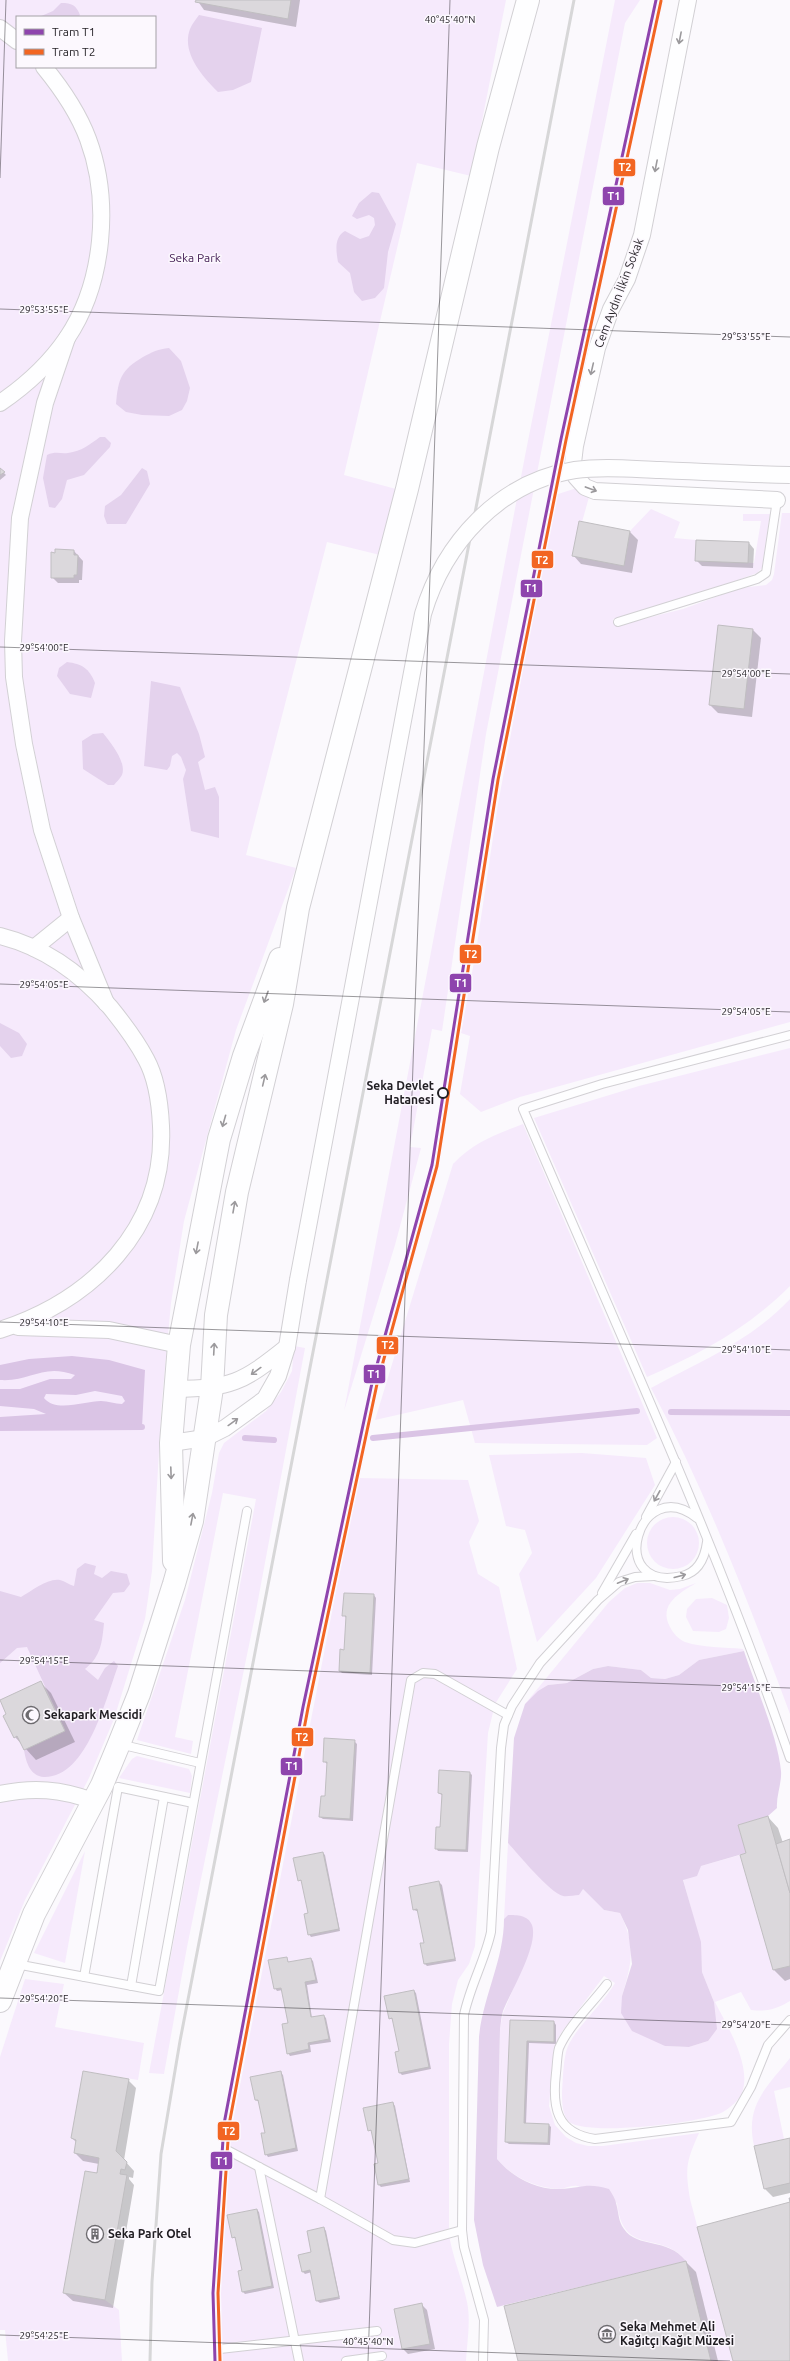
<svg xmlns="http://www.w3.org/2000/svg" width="790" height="2361" viewBox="0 0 790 2361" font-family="Ubuntu,sans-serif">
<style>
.green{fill:#f6eafc;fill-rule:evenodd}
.forest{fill:#e4d2ed}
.water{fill:#dac4e5;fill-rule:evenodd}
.shadow{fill:#0003}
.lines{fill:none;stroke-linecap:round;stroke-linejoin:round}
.stream{stroke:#dac4e5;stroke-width:6}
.building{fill:#dbd8dc;stroke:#c0bec1}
.lane-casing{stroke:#d2d0d4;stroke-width:10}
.street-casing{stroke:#d2d0d4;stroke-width:18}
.secondary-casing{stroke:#d2d0d4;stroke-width:24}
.lane{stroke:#fefeff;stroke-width:8}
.street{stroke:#fefeff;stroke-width:16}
.secondary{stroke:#fefeff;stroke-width:22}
.rail{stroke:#d7d7d8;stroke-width:3}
.street-bridge-casing{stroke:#d2d0d4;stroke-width:18;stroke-linecap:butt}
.street-bridge{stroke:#fefeff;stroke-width:16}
.tram-1-casing{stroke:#fcf8fe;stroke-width:6}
.tram-2-casing{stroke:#fcf8fe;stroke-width:6}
.tram-1{stroke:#8e44ad;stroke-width:3}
.tram-2{stroke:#f26522;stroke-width:3}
.oneway{stroke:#9b999c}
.ticks{fill:none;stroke:#211e23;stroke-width:1;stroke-opacity:0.45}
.stop-dot{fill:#fcf8fe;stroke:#211e23;stroke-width:2}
.labels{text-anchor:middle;stroke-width:3;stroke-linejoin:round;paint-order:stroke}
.park-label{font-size:12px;fill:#462157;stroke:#fcf8fe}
.street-label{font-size:12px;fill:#211e23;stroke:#fcf8fe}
.stop-label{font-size:12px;font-weight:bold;fill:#211e23;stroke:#fcf8fe;text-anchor:end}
.poi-label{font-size:12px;font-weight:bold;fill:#211e23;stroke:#fcf8fe;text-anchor:start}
.ticks-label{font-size:10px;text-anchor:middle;fill:#211e23;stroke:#fcf8fe;stroke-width:3;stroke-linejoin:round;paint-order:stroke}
.line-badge{stroke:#fcf8fe;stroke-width:1.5}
.badge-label{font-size:11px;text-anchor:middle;font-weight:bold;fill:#fff}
</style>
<rect width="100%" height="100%" fill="#fbf9fd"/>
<g class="green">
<path d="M0,0h506l-35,176 -54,-13 -73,312 52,14 -16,66 -53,-13 -81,313 50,13 -60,162 -52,191 -13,82 -9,97 -10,171 -7,48 -31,100 -25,59 -64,122 -25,61zM17,17h138v50h-138z"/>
<polygon points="615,0 640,0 625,23 486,734 442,1031 432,1029 410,1147 421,1148 395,1245 344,1411 525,456"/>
<polygon points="583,486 591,490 582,522 579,522 572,556 624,566 630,531 651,509 680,522 674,538 696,540 695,561 754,563 761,521 743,521 743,514 770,514 762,568 757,573 711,590 613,619 615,626 683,609 740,588 766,585 772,580 774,574 782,513 790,513 790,1022 520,1097 481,1112 460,1094 470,1036 461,1033 476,951 498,804 555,495"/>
<path d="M790,1048v238c-43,43 -88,67 -143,91l-113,-259 105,-32z"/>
<path d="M523,1124l134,314 -10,7 -172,-2 -12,-43 -88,20 78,-256c21,-22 42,-29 70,-40z"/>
<path d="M790,1299v415c-41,-111 -84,-222 -139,-326 49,-26 101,-48 139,-89z"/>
<polygon points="294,1346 305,1348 256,1611 187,1947 164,2074 149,2073 256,1499 223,1493 175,1737 193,1741 191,1754 137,1740 185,1600 212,1493 219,1453 224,1443 266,1411 281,1392 292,1371"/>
<polygon points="582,1453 646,1458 655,1485 596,1578 537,1642 519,1574 532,1553 525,1530 506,1526 489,1455"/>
<path d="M358,1478l110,2 11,41 -10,21 9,32 21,13 18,82 -22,35 -7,29 -13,213 -6,18 -11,16 -6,24 -3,40v191c4,23 13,44 18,67 4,19 0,40 -1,59h-245l-1,-62 9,-157z"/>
<circle cx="673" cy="1543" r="26"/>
<path d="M637,1583h13l20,7 10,-1 16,-6c-16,10 -38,21 -26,44 3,6 8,12 15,15 18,6 39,5 58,7l1,2 -45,9 -20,15 -14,4 -14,-1 -10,-8 -33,-4 -15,3 -26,14 -19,2 -23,19 84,-102 16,-14z"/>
<polygon points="712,1598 727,1605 729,1618 726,1629 719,1632 693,1631 686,1617 687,1609 696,1599"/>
<polygon points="137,1756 189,1769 192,1776 190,1793 119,1778 132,1759"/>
<path d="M508,1843c17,18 33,40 55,53l20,-7 21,21 16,3c16,33 12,49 2,83l43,50 24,1 19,-6 6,-39 -12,-30 -2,-30 -17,-63 18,-13 39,-11 33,115 17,-4v35c-13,8 -24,11 -39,9l-10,-18 -26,10c12,24 37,63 27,91 -3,7 -12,15 -19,19 -20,11 -140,25 -155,9 -6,-8 -6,-20 -6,-29 1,-13 1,-27 4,-40 5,-21 37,-47 49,-69l-11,-7 -43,57 -7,14 -5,59 6,19 11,12 10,6 12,3h15l96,-13c-13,29 -14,35 -9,66l43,162h-22l-25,-100c-25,-32 -63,-3 -69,-58 -13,-5 -27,-14 -40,-17 -6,-1 -12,3 -18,3 -24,-1 -47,-12 -62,-30l3,-130 3,-16 28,-67 -23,-31 -4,4z"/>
<polygon points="85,1851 65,1963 34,1953"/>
<polygon points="25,1979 64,1984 55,2027 144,2043 138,2080 83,2071 71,2138 76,2140 74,2153 99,2158 97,2173 85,2171 63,2293 105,2300 119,2310 122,2361 8,2361 5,2330 0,2330 0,2057"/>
<path d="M790,2058v29l-16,4 10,48 -30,7c-9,-41 12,-58 36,-88z"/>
</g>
<g class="forest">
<path d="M61,3c11,0 15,2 19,12l-2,2h-39l14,-6z"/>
<path d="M199,15l63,13 -11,54 -18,8 -15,2c-15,-15 -37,-39 -28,-63 2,-5 6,-10 9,-14z"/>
<path d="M372,192l7,1 17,31 -8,28 -4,36 -9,10 -13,3 -8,-9 -4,-19 -12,-11c-2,-11 -4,-25 7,-31l15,8 9,-3 6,-11 -1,-7 -5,-3 -12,4 -5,-3 7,-13z"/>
<path d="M169,348l12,13 9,27 -3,13 -5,9 -13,6 -27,-1 -16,-3 -10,-8c2,-25 5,-34 27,-47 9,-5 15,-8 26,-9z"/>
<path d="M100,437h5l6,6 -1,4 -26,28 -17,5 -5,19 -7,9 -6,-1 -6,-29 4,-23c9,-4 13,-1 21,-2 14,-2 21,-8 32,-16z"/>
<polygon points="142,468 147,471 150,484 126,524 107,524 104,516 105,506 121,495"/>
<path d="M67,662c15,2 22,6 28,21l-4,15 -21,-4 -13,-18 2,-8z"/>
<polygon points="151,681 180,687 199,734 205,757 198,762 205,790 215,787 219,797 219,838 191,831 183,779 186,770 181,757 177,753 172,756 170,766 167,770 144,766"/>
<path d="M103,733c7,9 24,29 19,42 -2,4 -6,7 -8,10h-6l-25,-16 -1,-28 11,-7z"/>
<polygon points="0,1023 19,1033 27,1044 22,1056 11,1058 0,1046"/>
<path d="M85,1563l11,3 -2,8 8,4 9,-7 16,3 3,10 -6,8 -11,1 -19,27 10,3c-2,20 -3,33 -19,46l13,11 7,-12 9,-7 4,5c-12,32 -31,112 -74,111 -14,-1 -18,-15 -20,-27l41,-20 -38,-83 -10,1 -17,15v-72l21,6c11,-6 26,-19 39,-17 5,1 9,5 14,6l3,-17z"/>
<path d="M744,1651c11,34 34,86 37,120 1,12 -5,25 -4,37l-9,8 -30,9 8,28 -45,13 -4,10 -14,4 18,62 1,30 12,30 3,27 -9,12 -19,6 -24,-1 -33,-15 -11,-18 1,-17 10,-32 -4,-34 -8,-17 -16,-3 -21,-21 -4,6c-5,0 -12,2 -16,1 -13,-3 -45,-42 -55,-53l6,-105 11,-34 13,-13 10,-6 19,-2 26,-14 15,-3 33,4 10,8 14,1 14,-4 20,-15z"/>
<path d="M508,1915c9,0 20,0 24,10 7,20 -21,66 -29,86 -2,6 -2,12 -3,18l-3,130c15,18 39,31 63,30 21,-1 27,-7 49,0 3,5 6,9 7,14 3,10 2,18 8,26 14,20 43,8 62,32l-189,46 -14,-42 -9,-45 5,-183c4,-41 25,-77 25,-118z"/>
</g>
<path class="water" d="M72,1356l37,4 36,10 -3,57 -142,1v-11l46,-3 -12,-5 -34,-3v-17h20l30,-10h21l4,-4c-33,-12 -44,7 -75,5v-15l29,-6zM95,1391l27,5 3,5 -3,3c-7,0 -14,-3 -21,-3 -16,0 -45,12 -57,-3l2,-4 30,1z"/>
<g class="shadow">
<polygon points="197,0 300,0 296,27 204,10"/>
<polygon points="0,469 6,475 0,480"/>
<polygon points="579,523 630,532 638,540 632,573 581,564 573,555"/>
<polygon points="749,543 754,549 753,568 702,566 696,560"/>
<polygon points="74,551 83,561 82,580 79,580 79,583 58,583 52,577"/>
<polygon points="719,626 753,630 761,638 752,717 718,713 710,705"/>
<polygon points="374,1595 376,1598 372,1675 342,1673 340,1671 345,1651 346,1618 344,1615"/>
<polygon points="40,1682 51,1693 75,1742 36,1760 15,1737"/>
<polygon points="354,1741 357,1744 353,1821 323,1819 320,1817 326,1797 327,1764 324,1761"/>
<polygon points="470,1773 472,1775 468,1852 438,1851 436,1848 441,1828 443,1796 439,1793"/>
<polygon points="768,1817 778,1828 783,1843 790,1841 790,1979 785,1981 774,1970 741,1855 747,1854"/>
<polygon points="323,1853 325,1855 340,1931 311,1937 309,1934 309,1914 303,1882 299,1880"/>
<polygon points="439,1882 442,1885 456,1961 427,1966 425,1964 421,1944 425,1943 419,1912 414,1910"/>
<polygon points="286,1958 289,1963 311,1959 313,1961 318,1983 307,1985 312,2018 324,2016 326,2018 331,2042 310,2045 311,2052 290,2056 288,2053 289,2024 283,1990 277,1991 275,1988"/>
<polygon points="414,1991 416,1993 431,2069 402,2075 400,2073 400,2052 394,2020 389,2018"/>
<polygon points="511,2021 554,2022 556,2025 556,2044 529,2043 526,2124 549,2125 551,2127 550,2145 509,2144 506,2142"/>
<polygon points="280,2072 283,2075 298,2151 268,2157 266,2154 266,2133 260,2102 255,2100"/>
<polygon points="128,2080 136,2088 124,2160 134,2171 133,2178 129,2177 129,2179 134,2185 113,2308 73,2301 64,2293 99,2164 83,2161 75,2153 77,2143 72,2138"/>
<polygon points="393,2103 395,2106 410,2182 381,2187 379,2185 375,2165 379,2164 373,2132 369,2130"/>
<polygon points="790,2139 790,2193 773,2197 765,2189 755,2147"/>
<polygon points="257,2210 259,2212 274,2288 245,2294 243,2292 243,2271 237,2239 232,2237"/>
<polygon points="324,2228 326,2231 340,2299 320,2303 317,2301 312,2272 305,2274 303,2272"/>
<polygon points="686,2262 696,2272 718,2361 519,2361"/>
<polygon points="422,2305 427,2310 435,2349 408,2354 403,2349 395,2310"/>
</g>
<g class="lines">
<g class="stream">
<polyline points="671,1412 790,1413"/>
<polyline points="0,1428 142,1427"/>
<polyline points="245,1438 274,1440"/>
<polyline points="373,1438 637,1411"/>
</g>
</g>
<g class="building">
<polygon points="196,0 291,0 288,19 195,2"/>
<polygon points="0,468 5,472 0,475"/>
<polygon points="579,521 630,531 624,566 572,556"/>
<polygon points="696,540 749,542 748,563 695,561"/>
<polygon points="55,549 74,550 74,555 78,555 77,575 74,575 74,578 51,578 51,552 55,553"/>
<polygon points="718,625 753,629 744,709 709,705"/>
<polygon points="344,1593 374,1594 370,1673 339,1671 340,1649 344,1650 346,1616 342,1616"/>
<polygon points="41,1681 65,1731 24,1750 17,1736 14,1738 3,1716 6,1714 0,1700"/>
<polygon points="324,1738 355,1740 350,1819 319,1817 321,1796 325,1796 327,1762 323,1762"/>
<polygon points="439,1770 470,1772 466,1850 435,1849 436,1827 440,1827 442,1794 438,1793"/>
<polygon points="768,1816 790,1893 790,1966 773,1970 740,1855 746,1853 738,1825"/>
<polygon points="790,1839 790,1893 776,1844"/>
<polygon points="323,1852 339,1929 308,1935 304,1914 308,1913 301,1880 298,1881 293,1858"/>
<polygon points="439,1881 455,1959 424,1964 420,1943 424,1943 417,1909 413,1910 409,1887"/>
<polygon points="287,1957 288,1962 311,1958 316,1980 305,1982 311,2017 324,2015 329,2039 308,2043 309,2049 287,2054 282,2024 288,2023 281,1988 274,1989 268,1960"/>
<polygon points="414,1990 429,2067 399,2073 395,2052 399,2051 392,2018 389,2019 384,1996"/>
<polygon points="510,2020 554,2021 554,2042 527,2041 524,2123 549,2124 548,2143 505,2142"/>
<polygon points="83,2071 129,2079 116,2151 127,2162 125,2170 121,2169 120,2174 127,2175 105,2300 63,2293 85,2171 97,2173 99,2158 74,2153 76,2140 71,2138"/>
<polygon points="281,2071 296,2148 265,2155 261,2133 265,2133 258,2100 255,2100 250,2077"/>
<polygon points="393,2102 409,2179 378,2185 374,2164 378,2163 371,2130 368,2131 363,2108"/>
<polygon points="790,2138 790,2183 764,2189 754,2146"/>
<polygon points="789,2198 790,2198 790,2361 733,2361 697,2227 790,2202"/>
<polygon points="257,2209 272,2286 242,2292 238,2271 242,2270 235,2237 232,2238 227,2215"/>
<polygon points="324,2227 339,2297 316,2301 310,2270 302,2272 298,2255 311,2252 307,2231"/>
<polygon points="686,2261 711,2361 518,2361 504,2306"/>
<polygon points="422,2303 430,2344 402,2349 394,2309"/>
</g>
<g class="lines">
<g class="lane-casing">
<g id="lane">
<polyline points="618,622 757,579 766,573 777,500"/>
<path d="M790,1035l-188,49 -79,25c92,215 191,428 267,649"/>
<polyline points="646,1517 676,1462"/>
<path d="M697,1518c-59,-47 -93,76 -15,58 17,-4 23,-19 25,-34"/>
<polyline points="602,1593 636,1534"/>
<polyline points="119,1744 200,1763"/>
<polyline points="16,1964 159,1991 247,1511"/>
<polyline points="84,1977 118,1787 193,1803"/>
<path d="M607,1984c-15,20 -38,41 -48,64 -2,7 -2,17 -3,25 -4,34 0,60 39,66l136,-17 20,-35 17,-42 22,-25"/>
<polyline points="131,1986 164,1797"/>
<polyline points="229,2151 320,2199 411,1680 423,1673 435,1674 508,1715"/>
<polyline points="259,2167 299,2361"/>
<polyline points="320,2199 393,2240 415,2243 462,2230"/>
<polyline points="220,2349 377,2331"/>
<polyline points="346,2361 382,2356"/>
<path d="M483,2361l1,-41 -20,-73 -2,-17 2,-215c6,-29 21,-55 27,-83l10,-184 3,-23 8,-19 28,-43 58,-63 21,-18 16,-5 19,-1"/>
</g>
</g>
<g class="street-casing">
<g id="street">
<polyline points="688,0 642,235 627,279 611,309 597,348 575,446 573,463 576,477 585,487 595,491 777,500"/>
<polyline points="0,28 17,41"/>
<polyline points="67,338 45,403 20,518 13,641 14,677 24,744 42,830 71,918 106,1003"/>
<path d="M0,403c25,-17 50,-40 67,-65 37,-55 44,-137 21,-199 -10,-27 -26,-50 -44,-72"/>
<path d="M0,936c44,11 80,37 110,71 13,16 26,33 36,52 11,20 14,45 15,67 5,103 -69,174 -161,204"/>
<polyline points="34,948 71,918"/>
<polyline points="18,1327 109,1330 179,1345"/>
<path d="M174,1389c58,-1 68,-6 113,-42"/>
<polyline points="171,1443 205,1438 225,1428 265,1399 278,1376 287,1347 298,1280"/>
<path d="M0,1794c33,-7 61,-5 93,7"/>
</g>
</g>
<g class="secondary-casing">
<g id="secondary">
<polyline points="174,1561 171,1443 179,1345 219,1139 244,1056 280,959"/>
<polyline points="0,2001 34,1914 102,1785 119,1744 139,1694 174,1584 192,1521 212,1388 216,1315 237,1192 282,1004 298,908 407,489 488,147 528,0"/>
</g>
</g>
<use href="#lane" class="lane"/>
<use href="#street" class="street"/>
<use href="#secondary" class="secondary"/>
<polyline class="rail" points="150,2361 152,2282 161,2154 180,2041 574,0"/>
<g class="street-bridge-casing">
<path id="street-bridge" d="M298,1280l125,-666c21,-71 76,-132 152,-144 28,-4 57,-1 85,0 43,2 87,4 130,5"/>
</g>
<use href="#street-bridge" class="street-bridge"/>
<g class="tram-1-casing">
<polyline id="tram-1" points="215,2361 213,2293 224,2124 303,1707 372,1383 432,1165 493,779 561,439 656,0"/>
</g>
<g class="tram-2-casing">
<polyline id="tram-2" points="220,2361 218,2293 229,2125 308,1708 377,1384 437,1166 498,780 566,440 661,1"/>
</g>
<use href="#tram-1" class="tram-1"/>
<use href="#tram-2" class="tram-2"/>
</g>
<defs><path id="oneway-shaft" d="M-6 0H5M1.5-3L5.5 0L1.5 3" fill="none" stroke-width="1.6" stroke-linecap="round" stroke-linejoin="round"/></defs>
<g class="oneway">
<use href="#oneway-shaft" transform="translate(680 38) rotate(101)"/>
<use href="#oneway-shaft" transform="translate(656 166) rotate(101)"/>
<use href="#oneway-shaft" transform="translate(592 369) rotate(103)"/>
<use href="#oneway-shaft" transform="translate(591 489) rotate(20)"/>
<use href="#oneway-shaft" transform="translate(266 997) rotate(110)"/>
<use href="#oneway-shaft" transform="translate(264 1080) rotate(-77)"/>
<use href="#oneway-shaft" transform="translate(224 1121) rotate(106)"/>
<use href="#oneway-shaft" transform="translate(234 1207) rotate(-80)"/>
<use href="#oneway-shaft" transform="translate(197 1248) rotate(101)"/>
<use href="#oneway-shaft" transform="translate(214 1349) rotate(-87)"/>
<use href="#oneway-shaft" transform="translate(256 1371) rotate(144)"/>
<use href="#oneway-shaft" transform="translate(233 1422) rotate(-36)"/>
<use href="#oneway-shaft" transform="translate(171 1473) rotate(88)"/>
<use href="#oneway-shaft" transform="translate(657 1496) rotate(119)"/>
<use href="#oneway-shaft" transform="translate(192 1519) rotate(-79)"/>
<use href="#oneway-shaft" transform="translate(680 1576) rotate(-15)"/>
<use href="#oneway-shaft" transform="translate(623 1581) rotate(-22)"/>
</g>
<path class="ticks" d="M0,178l6,-178M0,309l790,28M0,647l790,27M0,984l790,28M0,1322l790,28M0,1660l790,28M0,1998l790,27M0,2335l730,26M368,2361l82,-2361"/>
<defs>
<g id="mosque-ring" transform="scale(0.9)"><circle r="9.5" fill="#fcf8fe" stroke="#6d6b6f" stroke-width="1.5"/><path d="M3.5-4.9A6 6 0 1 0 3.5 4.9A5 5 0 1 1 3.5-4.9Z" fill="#6d6b6f"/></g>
<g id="building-ring" transform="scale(0.9)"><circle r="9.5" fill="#fcf8fe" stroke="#6d6b6f" stroke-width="1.5"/><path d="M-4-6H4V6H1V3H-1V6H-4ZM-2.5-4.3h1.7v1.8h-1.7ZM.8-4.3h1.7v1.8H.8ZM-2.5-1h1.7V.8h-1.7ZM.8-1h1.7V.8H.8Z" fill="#6d6b6f"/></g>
<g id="museum-ring" transform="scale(0.9)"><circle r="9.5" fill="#fcf8fe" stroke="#6d6b6f" stroke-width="1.5"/><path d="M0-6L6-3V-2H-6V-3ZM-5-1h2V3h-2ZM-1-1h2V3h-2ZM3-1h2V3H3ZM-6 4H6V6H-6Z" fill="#6d6b6f"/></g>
</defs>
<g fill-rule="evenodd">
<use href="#mosque-ring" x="31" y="1715"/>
<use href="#building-ring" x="95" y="2234"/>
<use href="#museum-ring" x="607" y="2334"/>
</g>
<circle class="stop-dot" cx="443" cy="1093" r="5"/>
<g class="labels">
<g class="park-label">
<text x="195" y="262">Seka Park</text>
</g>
<g class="street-label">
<text transform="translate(619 293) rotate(-69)" y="4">Cem Aydın İlkin Sokak</text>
</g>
<g class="stop-label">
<text x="434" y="1090">Seka Devlet<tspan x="434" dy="14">Hatanesi</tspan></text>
</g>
<g class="poi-label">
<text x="44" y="1719">Sekapark Mescidi</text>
<text x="108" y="2238">Seka Park Otel</text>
<text x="620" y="2331">Seka Mehmet Ali<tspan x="620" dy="14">Kağıtçı Kağıt Müzesi</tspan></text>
</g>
</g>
<g class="ticks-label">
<text x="450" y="23">40°45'40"N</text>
<text x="44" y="313">29°53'55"E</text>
<text x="746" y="340">29°53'55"E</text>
<text x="44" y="651">29°54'00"E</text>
<text x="746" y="677">29°54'00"E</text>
<text x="44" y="988">29°54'05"E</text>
<text x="746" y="1015">29°54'05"E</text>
<text x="44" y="1326">29°54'10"E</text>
<text x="746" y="1353">29°54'10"E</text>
<text x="44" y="1664">29°54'15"E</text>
<text x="746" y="1691">29°54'15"E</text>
<text x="44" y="2002">29°54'20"E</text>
<text x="746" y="2028">29°54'20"E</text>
<text x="44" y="2339">29°54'25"E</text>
<text x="368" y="2345">40°45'40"N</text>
</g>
<g class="line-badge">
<rect x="613" y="158" width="23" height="19" rx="4" fill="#f26522"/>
<rect x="602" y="186" width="23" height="20" rx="4" fill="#8e44ad"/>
<rect x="531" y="550" width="23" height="19" rx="4" fill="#f26522"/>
<rect x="520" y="579" width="23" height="19" rx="4" fill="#8e44ad"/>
<rect x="459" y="944" width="23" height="20" rx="4" fill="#f26522"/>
<rect x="449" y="973" width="23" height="20" rx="4" fill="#8e44ad"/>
<rect x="376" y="1336" width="23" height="19" rx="4" fill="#f26522"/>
<rect x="363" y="1364" width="23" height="20" rx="4" fill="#8e44ad"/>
<rect x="291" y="1727" width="23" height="20" rx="4" fill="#f26522"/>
<rect x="280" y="1757" width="23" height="19" rx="4" fill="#8e44ad"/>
<rect x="217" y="2121" width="23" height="20" rx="4" fill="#f26522"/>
<rect x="210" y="2151" width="23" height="19" rx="4" fill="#8e44ad"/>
</g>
<g class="badge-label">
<text x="625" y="171">T2</text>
<text x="614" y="200">T1</text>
<text x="542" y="564">T2</text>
<text x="531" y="592">T1</text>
<text x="471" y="958">T2</text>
<text x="461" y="987">T1</text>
<text x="388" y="1349">T2</text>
<text x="374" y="1378">T1</text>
<text x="302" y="1741">T2</text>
<text x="292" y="1770">T1</text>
<text x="229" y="2135">T2</text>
<text x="222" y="2165">T1</text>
</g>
<rect x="16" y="16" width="140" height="52" fill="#fcf8fe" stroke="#a4a1a6"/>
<rect x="24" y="29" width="20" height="6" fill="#8e44ad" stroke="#a4a1a6"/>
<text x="52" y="36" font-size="12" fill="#211e23">Tram T1</text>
<rect x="24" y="49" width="20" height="6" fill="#f26522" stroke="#a4a1a6"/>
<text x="52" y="56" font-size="12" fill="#211e23">Tram T2</text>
</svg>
